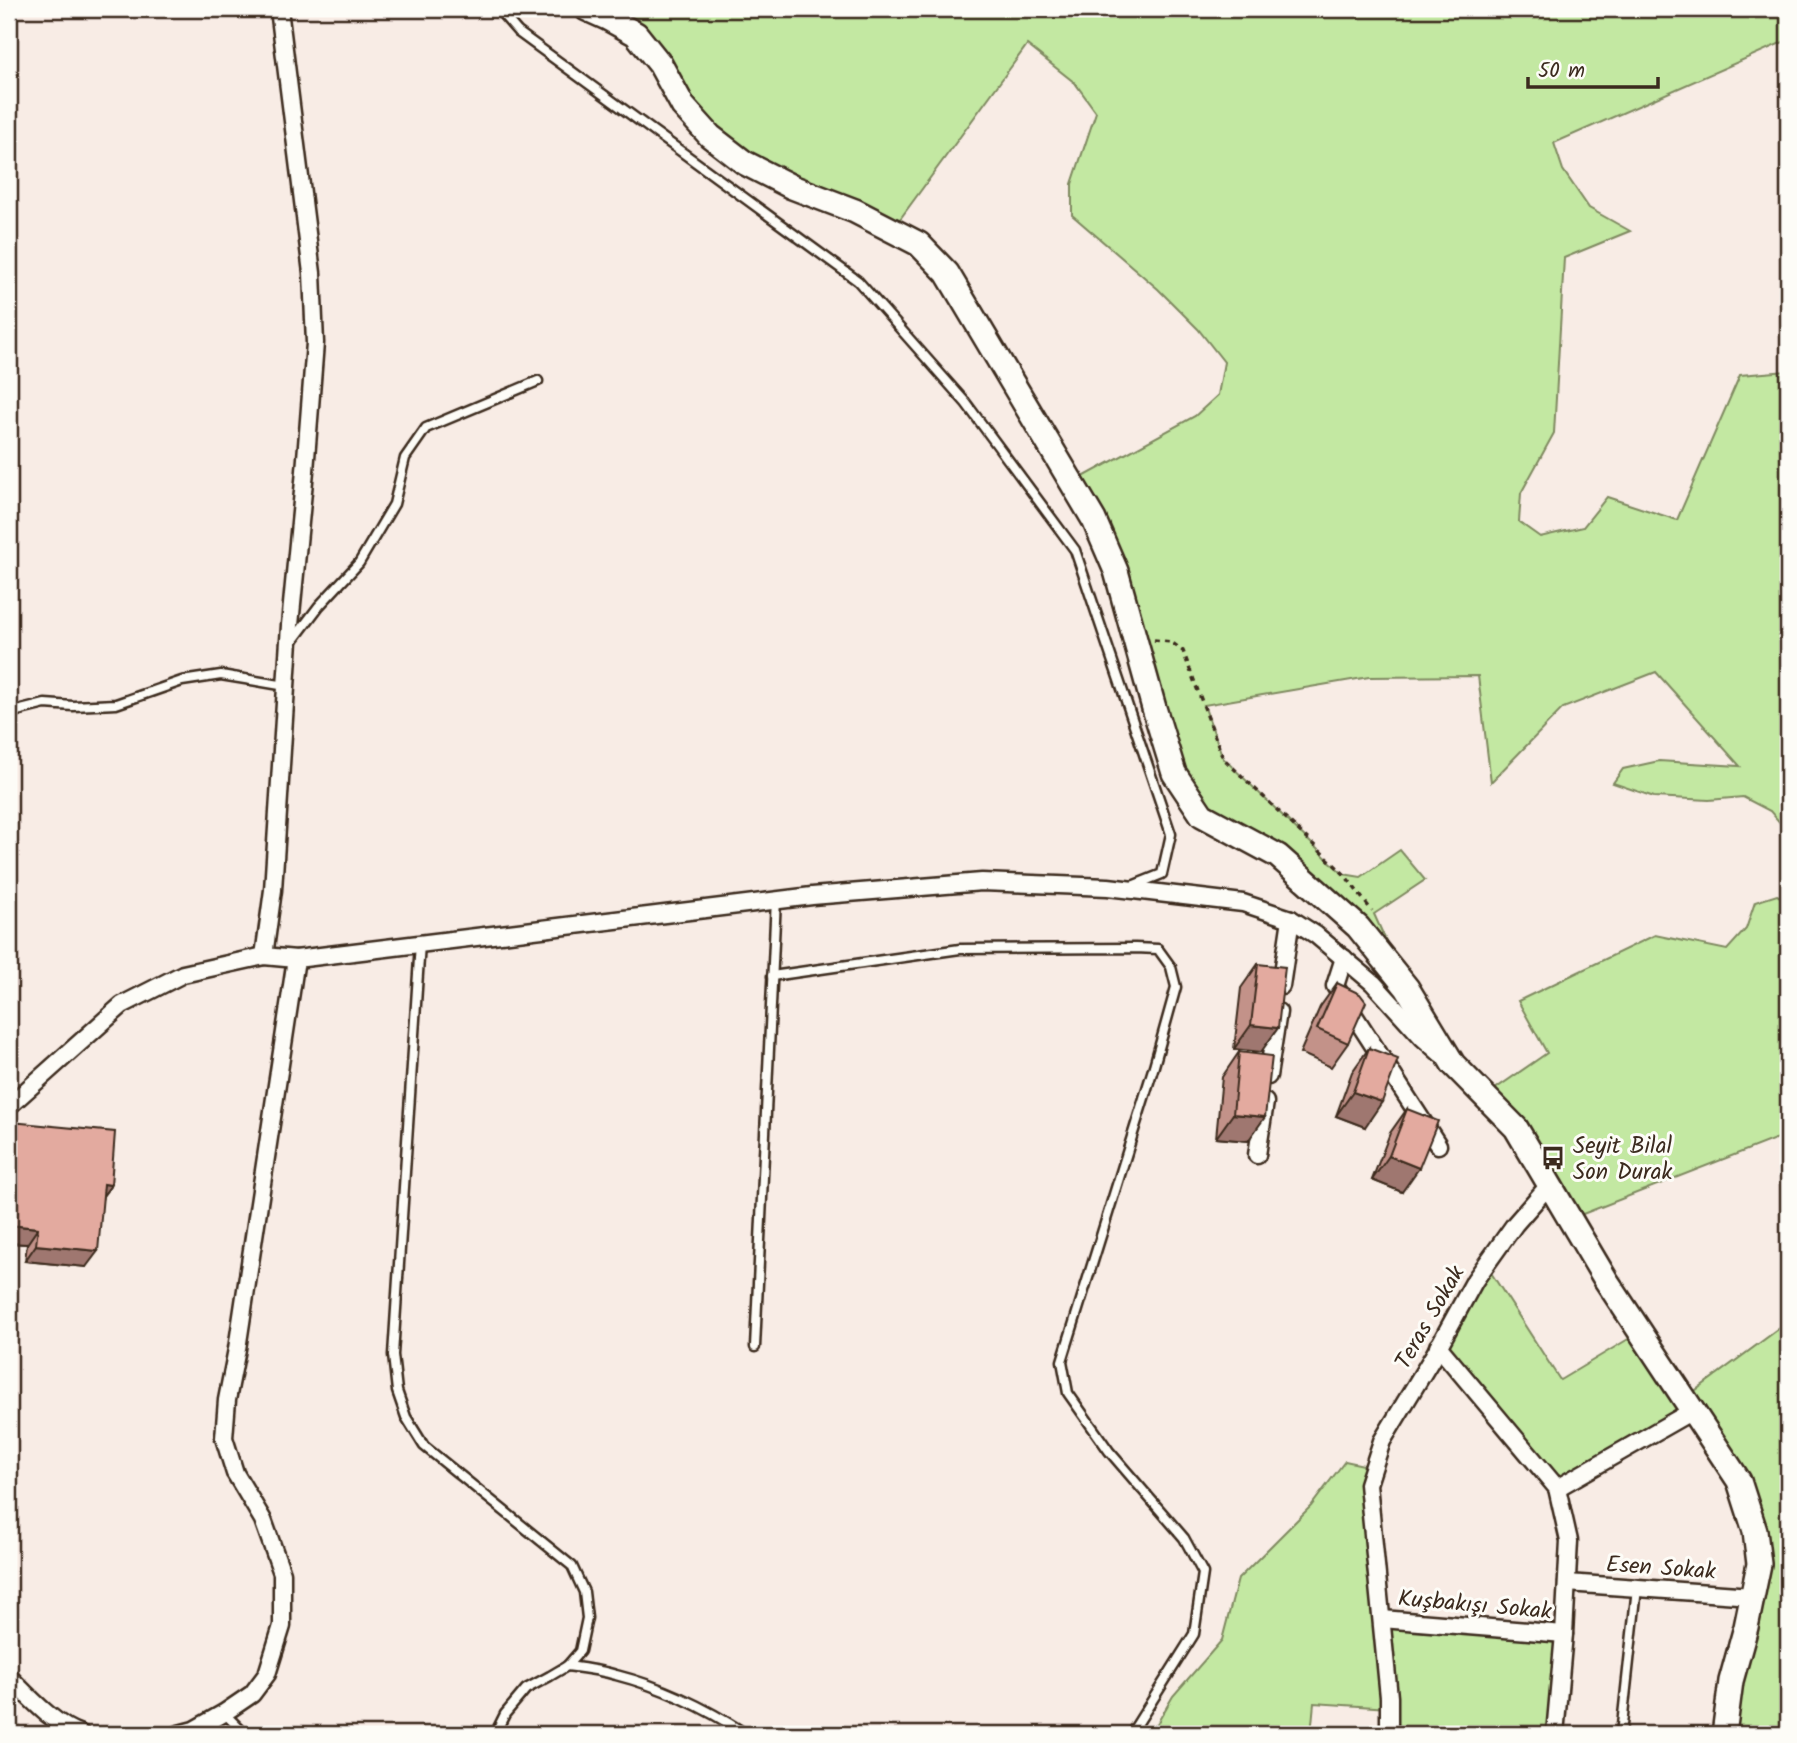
<svg xmlns="http://www.w3.org/2000/svg" width="1797" height="1743" viewBox="0 0 1797 1743" font-family="Kalam,sans-serif">
<style>
.green{fill:#c3e8a2;stroke:#7f8960;stroke-width:2}
.lines{fill:none;stroke-linecap:round;stroke-linejoin:round}
.lane-casing{stroke:#3b2a1e;stroke-width:13}
.street-casing{stroke:#3b2a1e;stroke-width:21}
.secondary-casing{stroke:#3b2a1e;stroke-width:28}
.path{stroke:#3b2a1e;stroke-width:3.5;stroke-dasharray:5 5;stroke-linecap:butt}
.lane{stroke:#fdfcf7;stroke-width:8}
.street{stroke:#fdfcf7;stroke-width:16}
.secondary{stroke:#fdfcf7;stroke-width:23}
.wall{fill:#c39289;stroke:#3b2a1e;stroke-width:2}
.shaded-wall{fill:#9f776f;stroke:#3b2a1e;stroke-width:2}
.building{fill:#e3aa9f;stroke:#3b2a1e;stroke-width:2}
.labels{text-anchor:middle;stroke-width:6;stroke-linejoin:round;paint-order:stroke}
.poi-label{font-size:23px;fill:#3b2a1e;stroke:#fdfcf7;text-anchor:start}
.street-label{font-size:23px;fill:#3b2a1e;stroke:#fdfcf7}
</style>
<rect width="100%" height="100%" fill="#f8ece5"/>
<filter id="ink" filterUnits="userSpaceOnUse"><feTurbulence type="fractalNoise" baseFrequency=".0143" numOctaves="2"/><feDisplacementMap in="SourceGraphic" scale="14" xChannelSelector="R" yChannelSelector="G"/><feConvolveMatrix kernelMatrix="1 2 1 2 8 2 1 2 1" color-interpolation-filters="sRGB"/></filter>
<g filter="url(#ink)">
<g class="green">
<polygon points="587,9 1788,9 1788,40 1554,143 1563,170 1589,208 1630,231 1564,258 1554,433 1521,493 1519,522 1540,537 1583,527 1607,497 1677,520 1740,375 1788,371 1788,832 1770,811 1743,797 1709,800 1654,797 1613,783 1623,769 1659,761 1740,766 1656,672 1563,708 1491,782 1478,676 1369,677 1204,705 1223,758 1343,874 1361,877 1400,850 1425,880 1374,914 1407,988 1358,927 1202,815 1154,708 1072,483 1195,416 1218,395 1224,362 1198,329 1158,289 1072,215 1072,184 1096,112 1075,83 1027,45 892,230 745,163 660,64"/>
<polygon points="1777,895 1788,901 1788,1134 1570,1219 1485,1096 1547,1053 1518,1001 1655,935 1727,950 1746,929 1755,902"/>
<polygon points="1486,1265 1560,1380 1640,1332 1685,1398 1788,1322 1788,1734 1724,1734 1755,1531 1693,1411 1557,1488 1438,1346"/>
<polygon points="1345,1461 1373,1467 1382,1619 1564,1634 1555,1734 1389,1734 1389,1708 1314,1703 1311,1734 1151,1734 1173,1696 1222,1640 1238,1579 1311,1506"/>
</g>
<g class="lines">
<g class="lane-casing">
<g id="lane">
<polyline points="498,9 518,32 858,281 966,403 1075,550 1171,834 1162,874 1132,886"/>
<polyline points="291,643 319,606 359,563 394,504 405,458 426,428 538,381"/>
<polyline points="9,717 17,711 45,704 73,706 116,704 182,681 221,675 286,686"/>
<polyline points="420,943 393,1355 397,1391 406,1417 424,1446 572,1566 584,1592 587,1618 580,1651 567,1666 550,1676 526,1689 505,1714 495,1734"/>
<polyline points="772,976 960,949 1135,948 1158,949 1171,967 1176,987 1154,1066 1062,1361 1068,1393 1109,1451 1184,1538 1203,1573 1194,1634 1131,1734"/>
<polyline points="755,1347 776,899"/>
<path d="M567,1666c16,2 33,4 49,9 47,12 90,33 130,59"/>
<polyline points="224,1713 245,1734"/>
<polyline points="1621,1734 1637,1588"/>
</g>
</g>
<g class="street-casing">
<g id="street">
<polyline points="264,956 273,890 290,625 305,471 315,343 312,273 279,9"/>
<polyline points="1344,958 1335,986 1438,1145"/>
<polyline points="1281,986 1291,919"/>
<polyline points="1268,1076 1278,1012"/>
<polyline points="9,1106 122,1005 183,974 264,956 296,959 812,896 982,882 1108,887 1243,903 1291,919 1316,935 1373,983 1423,1038 1441,1054"/>
<polyline points="1257,1155 1265,1102"/>
<polyline points="1438,1346 1557,1488 1569,1541 1564,1634 1555,1734"/>
<polyline points="1557,1488 1692,1411"/>
<polyline points="1567,1583 1752,1596"/>
<polyline points="1382,1619 1564,1634"/>
<path d="M9,1677c18,18 47,50 72,57"/>
<polyline points="179,1734 194,1730 224,1713 252,1694 267,1674 282,1626 282,1573 263,1520 235,1473 224,1438 227,1400 237,1349 296,959"/>
<polyline points="1389,1734 1389,1697 1368,1484 1382,1441 1434,1355 1475,1280 1515,1224 1549,1185"/>
</g>
</g>
<g class="secondary-casing">
<polyline id="secondary" points="587,9 607,18 636,34 660,64 683,106 710,136 745,163 792,187 855,211 919,244 947,273 1094,520 1116,571 1154,708 1174,773 1202,815 1278,856 1358,927 1407,988 1453,1064 1516,1128 1606,1280 1739,1481 1755,1531 1759,1564 1746,1627 1731,1681 1724,1734"/>
</g>
<polyline class="path" points="1154,640 1171,642 1183,651 1223,758 1344,874 1372,911"/>
<use href="#lane" class="lane"/>
<use href="#street" class="street"/>
<use href="#secondary" class="secondary"/>
</g>
<g class="wall">
<polygon points="1258,964 1261,1052 1234,1049 1241,988"/>
<polygon points="1337,983 1348,1043 1331,1067 1300,1053 1320,1007"/>
<polygon points="1369,1048 1365,1127 1336,1116 1352,1072"/>
<polygon points="1239,1052 1248,1141 1216,1138 1222,1077"/>
<polygon points="1407,1109 1402,1192 1372,1180 1390,1133"/>
<polygon points="11,1122 111,1185 103,1196 86,1267 25,1261 27,1244 9,1243 9,1125"/>
</g>
<g class="shaded-wall">
<polygon points="1251,1025 1278,1028 1261,1052 1234,1049"/>
<polygon points="1353,1092 1382,1102 1365,1127 1336,1116"/>
<polygon points="1233,1114 1265,1117 1248,1141 1216,1138"/>
<polygon points="1389,1156 1419,1168 1402,1192 1372,1180"/>
<polygon points="104,1184 111,1185 99,1201"/>
<polygon points="9,1225 38,1228 27,1244 9,1243"/>
<polygon points="36,1245 98,1251 86,1267 25,1261"/>
</g>
<g class="building">
<polygon points="1258,964 1285,967 1278,1028 1251,1025"/>
<polygon points="1337,983 1360,994 1366,1002 1348,1043 1317,1029"/>
<polygon points="1369,1048 1398,1059 1382,1102 1353,1092"/>
<polygon points="1239,1052 1272,1056 1265,1117 1233,1114"/>
<polygon points="1407,1109 1438,1121 1419,1168 1389,1156"/>
<polygon points="11,1122 115,1132 111,1185 104,1184 98,1251 36,1245 38,1228 9,1225 9,1147"/>
</g>
</g>
<defs>
<g id="bus-bare" transform="scale(1.89)"><path d="M-5-6H5V4H4V6H2V4H-2V6H-4V4H-5ZM-3.5-4V0h7V-4ZM-3.5 1.2v1.5H-2V1.2ZM2 1.2v1.5H3.5V1.2Z" fill="#3b2a1e" stroke="#fdfcf7" stroke-width="2.5" paint-order="stroke"/></g>
</defs>
<g fill-rule="evenodd">
<use href="#bus-bare" x="1553" y="1158"/>
</g>
<g class="labels">
<g class="poi-label">
<text x="1573" y="1153">Seyit Bilal<tspan x="1573" dy="26">Son Durak</tspan></text>
</g>
<g class="street-label">
<text transform="translate(1429 1317) rotate(-60)" y="8">Teras Sokak</text>
<text transform="translate(1661 1567) rotate(4)" y="8">Esen Sokak</text>
<text transform="translate(1475 1604) rotate(5)" y="8">Kuşbakışı Sokak</text>
</g>
</g>
<rect width="1797" height="1743" fill="none" stroke="#fdfcf7" stroke-width="35"/>
<rect x="18" y="18" width="1762" height="1708" fill="none" stroke="#3b2a1e" stroke-width="2.5" filter="url(#ink)"/>
<path d="M1528 77v10h130v-10" fill="none" stroke="#3b2a1e" stroke-width="3.5"/>
<text x="1538" y="77" font-size="21" fill="#3b2a1e" stroke="#fdfcf7" stroke-width="5" paint-order="stroke">50 m</text>
</svg>
